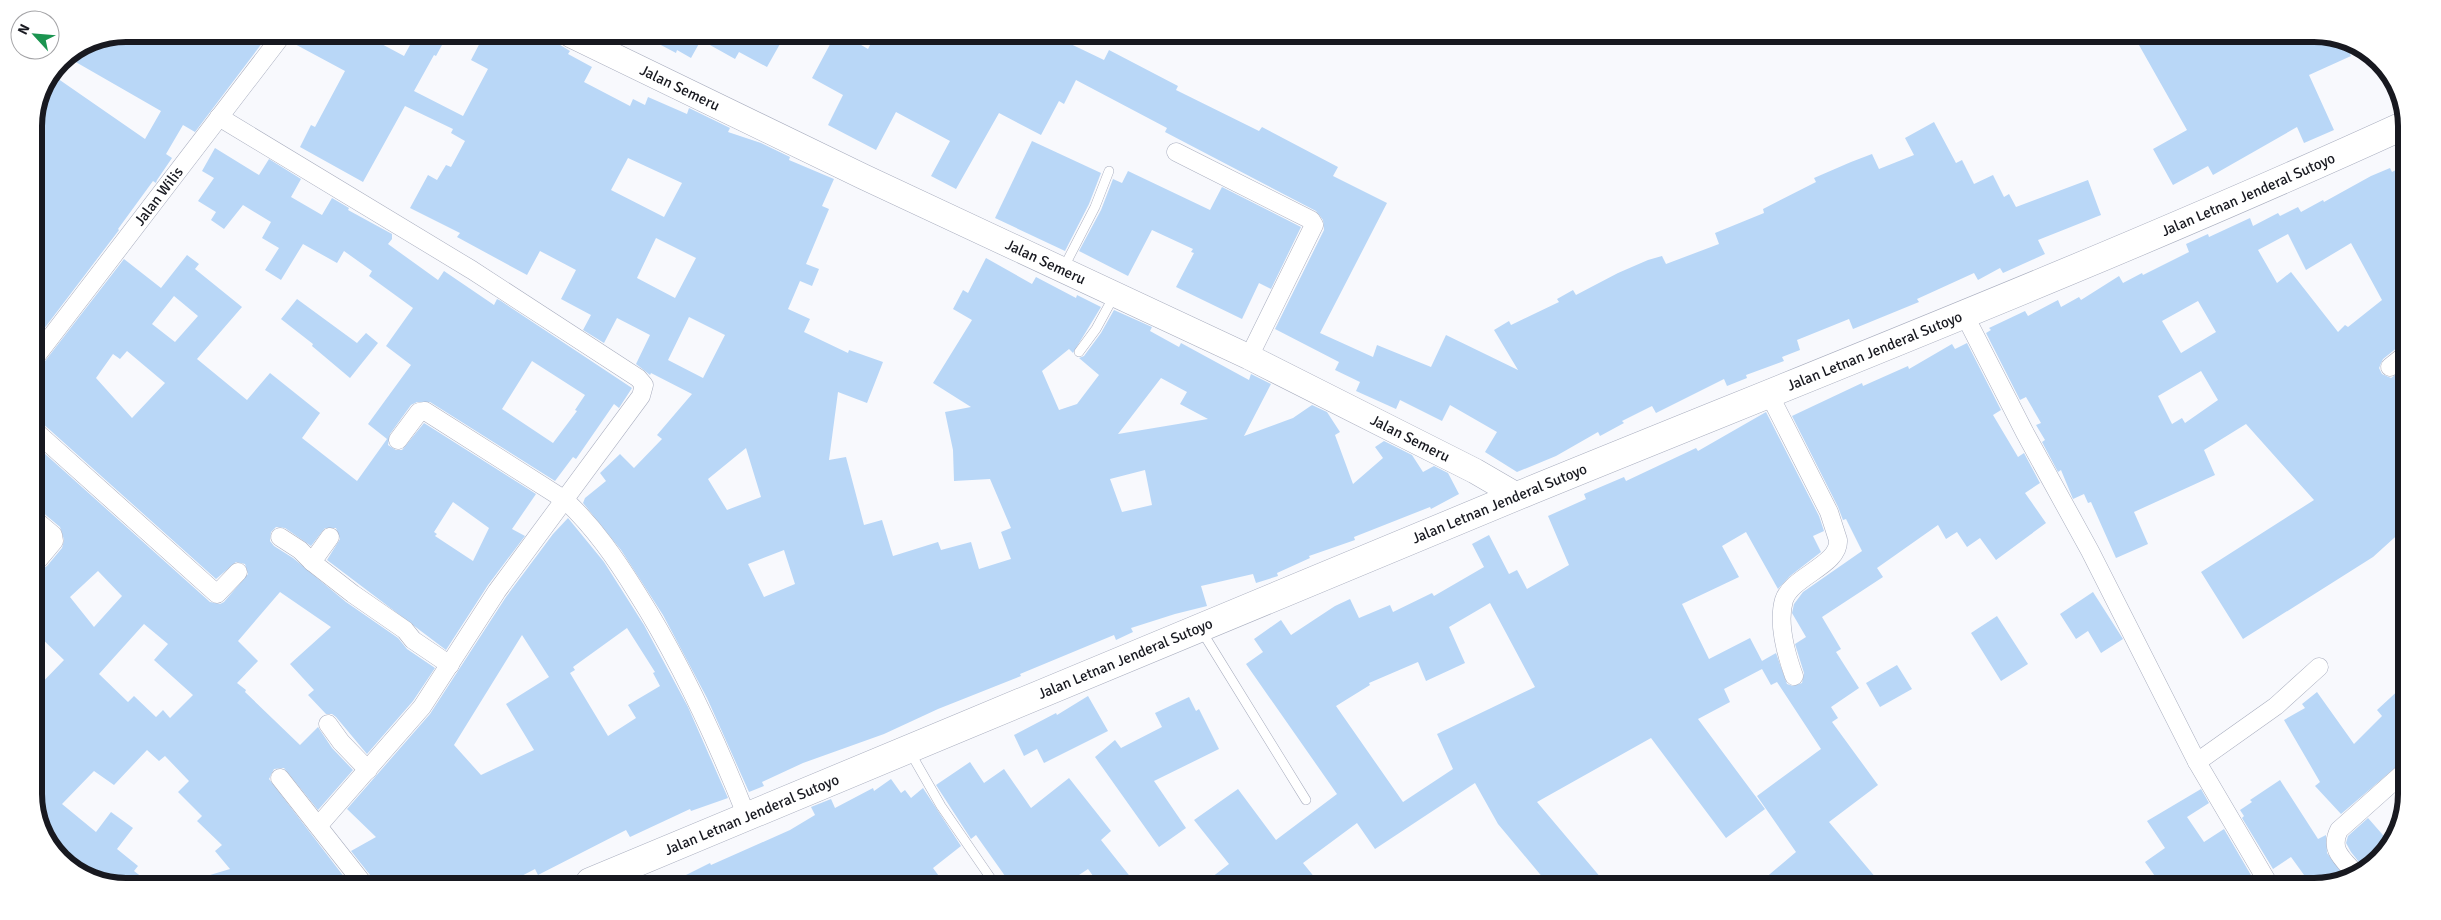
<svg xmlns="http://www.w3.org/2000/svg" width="2441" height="920" viewBox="0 0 2441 920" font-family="Signika,sans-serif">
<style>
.building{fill:#b9d7f7;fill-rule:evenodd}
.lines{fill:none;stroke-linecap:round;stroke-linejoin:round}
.lane-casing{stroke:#a9aebf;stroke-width:10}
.street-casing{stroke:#a9aebf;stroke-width:19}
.secondary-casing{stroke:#a9aebf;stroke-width:26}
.primary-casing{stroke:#a9aebf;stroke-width:29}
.lane{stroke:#fff;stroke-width:9}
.street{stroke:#fff;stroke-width:18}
.secondary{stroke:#fff;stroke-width:25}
.primary{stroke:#fff;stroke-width:28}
.labels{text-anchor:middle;stroke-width:4.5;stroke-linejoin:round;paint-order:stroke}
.street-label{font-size:15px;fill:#181920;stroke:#fff}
.rim{fill:none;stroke:#181920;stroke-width:6}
</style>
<rect width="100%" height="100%" fill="#f8f9fd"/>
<g class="building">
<polygon points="126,34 269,34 195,132 183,125 166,154 172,158 157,180 156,183 153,181 118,229 119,230 34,342 34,120 54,76 145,139 161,111 67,57 91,41"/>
<path d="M293,34h70l41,22 12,-22h32l-12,22 -2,-1 -20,36 49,25 25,-47 -17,-9 13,-25h60l26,16 -2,3 24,13 -8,15 46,24 3,-7 12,6 3,-8 39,17 2,-6 41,20 -2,4 33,11 29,14 -1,3 45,19 -12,27 7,3 -23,55 13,5 -7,17 -12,-5 -12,28 22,10 -6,13 44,21 1,-3 34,12 -16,41 -29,-11 -9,68 17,-3 18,68 18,-5 11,36 45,-14 3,8 30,-8 8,27 32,-10 -10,-27 10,-4 -21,-49 -36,2 -1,-31 -8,-38 26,-5 -38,-24 39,-63 -19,-11 10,-19 5,3 18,-35 46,26 4,-7 40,21 1,-3 24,12 -28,46 -4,-4 -27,22 17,39 18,-6 22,-29 -20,-17 5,-2 17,-23 13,-23 38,17 -2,4 29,16 2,-4 68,37 2,-6 20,10 -27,52 49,-18 19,-13 15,7 13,20 -5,3 18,49 30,-26 -8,-11 9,-6 28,14 11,17 11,-6 14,7 11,21 -28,15 -1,-2 -76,30 1,3 -46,16 1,2 -33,15 1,3 -22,7 -3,-9 -52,12 6,20 -32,8 -44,14 2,4 -17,8 -2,-5 -94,39 1,2 -83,33 -54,25 -81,29 -41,19 2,4 -15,6 -42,-94 -44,-83 -42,-65 -38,-47 2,-5 21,-17 -6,-8 20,-19 14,14 28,-29 -5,-4 35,-41 -41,-21 -1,2 -14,-11 14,-29 -33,-17 -13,25 -21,-13 8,-15 -30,-16 15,-29 -36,-19 -13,24 -70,-38 3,-4 -50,-25 18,-33 9,5 9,-15 5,2 14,-26 -14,-8 2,-4 -48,-23 -42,76 -63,-35 11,-22 4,2 30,-56 -54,-29zM628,158l54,25 -18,34 -53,-27zM656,238l40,20 -21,40 -38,-20zM689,317l36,18 -22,43 -35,-18zM1161,378l26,14 -7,12 28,15 -90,15zM746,448l15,49 -34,13 -19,-31zM1145,470l7,35 -30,7 -12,-33zM784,550l11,34 -31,13 -16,-33z"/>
<polygon points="642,35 785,35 767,67 739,52 735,59 701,40 691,58 677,50 676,53"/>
<polygon points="835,35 844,35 868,49 875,35 1054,36 1104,60 1109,50 1178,86 1176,90 1259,131 1262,127 1338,167 1333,176 1387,203 1320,333 1373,357 1377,345 1431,367 1446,335 1518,370 1494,330 1509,321 1511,325 1559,302 1557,299 1573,290 1576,295 1618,273 1648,260 1662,256 1666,264 1719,244 1715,233 1764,213 1763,209 1816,182 1814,178 1851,162 1872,154 1879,169 1914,155 1905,138 1934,122 1956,163 1962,160 1974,184 1993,175 2004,197 2009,194 2016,207 2088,180 2101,215 2038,240 2045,254 2003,273 2000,268 1978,280 1974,273 1917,299 1919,302 1853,329 1849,319 1797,340 1800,350 1782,357 1784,361 1746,375 1747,378 1727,386 1724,379 1656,413 1652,406 1622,421 1624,423 1600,436 1598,432 1556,456 1517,472 1485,452 1497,432 1450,405 1442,421 1400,400 1396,409 1356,391 1360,382 1335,370 1339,362 1275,329 1324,230 1323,220 1316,211 1165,132 1167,128 1076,80 1064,104 1059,101 1041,135 999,113 956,189 931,176 950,141 896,112 876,150 828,125 843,95 812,78"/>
<polygon points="2135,38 2344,39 2351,56 2309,75 2334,130 2304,143 2297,127 2213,175 2208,166 2173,185 2153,149 2187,130"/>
<polygon points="1032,141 1101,173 1089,204 1065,251 995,218"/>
<path d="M215,148l44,27 10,-16 32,20 -10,18 31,18 10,-17 17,10 -1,2 44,24v5l-4,5 50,36 6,-9 50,34 3,-6 4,2 131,87 -13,20 -5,-4 -38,55 -3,-2 -18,24 -125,-79h-13l-6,3 -21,29 -2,11 8,5h6l22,-27 112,71 -24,35 13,7 -37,49 -42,65 -119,-90 13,-21 -4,-11h-11l-14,18 -26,-18 -9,-1 -5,5 -1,9 4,5 19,12 53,44 52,36 9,11 28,19 -22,33 -46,53 -31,-37 -4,-3h-6l-18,-19 6,-5 -24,-26 41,-37 -51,-35 -42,49 20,20 -21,22 9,7 -1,2 55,53 18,-18 14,21 21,22 -35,40 -34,-42 -10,1 -5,10 79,103 -147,-1 -1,-3 30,-9 -15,-18 7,-6 -25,-24 5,-5 -24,-24 11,-11 -24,-25 -6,5 -12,-11 -33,35 -20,-14 -32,33 34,28 15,-20 22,16 -16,21 21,17 -4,5 13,10h-51l-13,-9 3,-4 -39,-32 -13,-36v-109l30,-31 -30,-29v-63l8,1 5,-3 15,-18 2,-8 -4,-13 -19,-16 -7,-2v-65l176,158 10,2 4,-2 24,-28 -3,-10 -9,-2 -20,17 -175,-157 -7,-2v-51l8,-4 82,-106 37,29 26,-33 12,9 -4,5 47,38 -45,52 50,41 23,-27 50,40 -18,25 55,43 30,-42 -19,-15 43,-59 -25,-19 27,-38 -44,-32 3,-5 -28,-20 -7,12 -34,-19 -22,36 -16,-10 14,-22 -17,-10 9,-16 -28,-17 -19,24 -13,-9 5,-8 -18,-11 16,-23 -12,-7zM174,296l24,20 -23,26 -23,-18zM127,351l38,32 -33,35 -36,-40 17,-24 7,5zM532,361l53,34 -10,15 2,1 -24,32 -51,-34zM453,502l36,26 -16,33 -38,-25 2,-2 -3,-2zM98,571l24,25 -28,31 -24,-30zM144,624l24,20 -14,16 39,35 -23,23 -7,-8 -7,7 -22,-21 -6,6 -29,-28z"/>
<path d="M2407,164l-1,181 -8,2 -15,12 -4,9 3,6 9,4 14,-10 -1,161 -31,28 -130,82 -42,-67 113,-72 -68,-76 -42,26 11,25 -81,37 14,32 -32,14 -25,-56 -3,1 -4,-9 -11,5 -12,-29 -3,2 -16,-30 3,-2 -9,-15 5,-2 -15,-26 -6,3 -34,-67 5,-3 -2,-2 36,-17 3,5 30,-16 3,7 18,-10 2,3 38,-24 4,7 19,-10 1,2 46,-23 -3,-8 22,-10 1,3 41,-19 3,8 25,-13 2,3 18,-9 3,5 22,-12 1,2 47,-26 19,-8 2,4zM2288,234l18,36 45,-27 31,57 -34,27 -3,-2 -7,7 -47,-60 -14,11 -19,-33zM2198,301l18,31 -35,21 -19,-32zM2201,371l17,29 -33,23 -3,-5 -10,6 -14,-28z"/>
<polygon points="1128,171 1210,210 1222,187 1301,227 1271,289 1259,283 1242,319 1176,287 1194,253 1191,252 1193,249 1152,230 1128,276 1079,251 1101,210 1113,179 1122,183"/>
<polygon points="297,299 357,343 366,333 378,343 350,378 312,346 313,344 281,319"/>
<path d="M1967,343l34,67 -8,5 25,42 6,-4 16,30 -15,10 21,30 -50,37 -16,-22 -13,9 -10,-15 -11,7 -8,-14 -61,43 6,9 -61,40 19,32 -5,3 23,36 -28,19 7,11 -6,4 46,63 -49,37 53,63h-125l39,-33 -39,-56 64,-47 -44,-67 -6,3 -9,-16 -38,20 6,13 -32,17 67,90 -39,29 -75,-100 -114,64 70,83h-58l-51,-61 -23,-41 -100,66 -18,-26 -54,40 17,21h-117l26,-20 -35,-44 44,-31 38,51 61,-46 -91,-130 17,-12 -9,-13 27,-19 10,15 44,-29 15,-7 9,19 31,-13 3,7 39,-19 2,3 50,-29 -12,-23 17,-9 20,39 8,-4 10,19 42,-24 -21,-49 38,-17 -2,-5 40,-17 2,4 70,-33 2,3 68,-39 53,104 5,15 -11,5 8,16 -31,24 -12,13 -32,-57 -24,14 17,31 -57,27 27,55 41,-21 12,23 14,-8 11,31 6,2 9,-3 2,-10 -9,-29 11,-7 -14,-24 2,-9 9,-12 59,-41 -16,-32 -3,1 -5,-13 -46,-91 70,-33 1,3 45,-20 1,3 43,-25 3,5zM1490,603l45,84 -98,47 16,35 -50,33 -67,-96 34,-21 -1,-2 49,-21 8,19 39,-18 -16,-36z"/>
<path d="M568,518l36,44 40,63 44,82 40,91 -37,13 -1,-2 -60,28 -4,-7 -88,45 -3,-6 -25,13h-138l-2,-7 -19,-24 25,-14 -29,-28 83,-95 76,-117 47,-63zM627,628l28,44 -2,1 7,13 -32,19 8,13 -28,18 -38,-63 5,-3 -2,-3zM522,635l27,42 -43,27 28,46 -53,25 -27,-30z"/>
<polygon points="2093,592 2123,639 2101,653 2088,631 2076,639 2060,614"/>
<polygon points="1997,616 2028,664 2001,681 1971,633"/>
<polygon points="1897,665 1912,689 1880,707 1866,683"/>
<polygon points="2403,686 2403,761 2341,814 2315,786 2320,782 2284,720 2305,708 2302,704 2317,692 2354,744 2382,716 2377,710"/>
<polygon points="1088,696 1108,731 1044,763 1037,749 1024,756 1014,735 1056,713 1057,715"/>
<polygon points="1189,697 1196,711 1199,709 1219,749 1154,781 1186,828 1159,847 1095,757 1115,740 1121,748 1162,727 1155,713"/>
<polygon points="970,762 984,783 1004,769 1031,808 1069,778 1111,831 1101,840 1136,884 1099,884 1088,869 1067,883 1010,883 976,835 971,839 936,785"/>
<polygon points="891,779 901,793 905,790 911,798 923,788 961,846 933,868 944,883 670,883 710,863 711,865 790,830 815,815 811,807 831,799 835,808 873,788 874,791"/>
<polygon points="2280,780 2318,839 2326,835 2327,853 2345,877 2312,886 2291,857 2273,869 2242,818 2244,816 2240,810 2252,802 2250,800"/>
<polygon points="2201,789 2209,803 2187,817 2204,842 2224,829 2255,882 2248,886 2162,886 2145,862 2165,848 2147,821"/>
<polygon points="2368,818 2389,842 2366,871 2351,852 2346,843 2348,836"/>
</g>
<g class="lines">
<g class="lane-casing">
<g id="lane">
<polyline points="1063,269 1095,207 1109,171"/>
<polyline points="1079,352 1096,329 1114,296"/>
<polyline points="1201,630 1306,800"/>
<polyline points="910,752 941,806 994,883"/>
</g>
</g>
<g class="street-casing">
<g id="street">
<polyline points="219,117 472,270 638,378 644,385 641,396 497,591 422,707 319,825"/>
<polyline points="1176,152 1311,220 1314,225 1249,357"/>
<polyline points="1964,314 2025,433 2090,551 2197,762 2270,886"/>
<path id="s1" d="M34,359l249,-325"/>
<polyline points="2390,367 2405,355"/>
<path d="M1769,394l60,118 9,28c2,25 -46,36 -54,60 -7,24 2,54 10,76"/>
<polyline points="34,430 217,594 238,572"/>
<path d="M398,440l21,-28 6,-1 140,89c29,27 51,59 72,93 45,71 79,146 110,224"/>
<polyline points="34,519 53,535 54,541 39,559"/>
<polyline points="280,537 300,550 312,562 353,594 405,630 413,640 450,665"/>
<polyline points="312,562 330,537"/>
<polyline points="328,724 341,742 368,770"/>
<polyline points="2197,762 2276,706 2319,667"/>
<polyline points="280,778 362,882"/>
<path d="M2356,874c-13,-15 -27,-24 -17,-44l64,-57"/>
</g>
</g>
<g class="secondary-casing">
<g id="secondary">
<path id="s2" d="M571,35l293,142 385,180 226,114 43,25"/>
</g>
</g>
<g class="primary-casing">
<g id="primary">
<path id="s3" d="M590,882c311,-129 620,-260 932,-388 296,-121 594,-237 885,-370"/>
</g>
</g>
<use href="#lane" class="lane"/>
<use href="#street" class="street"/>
<use href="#secondary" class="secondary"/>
<use href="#primary" class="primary"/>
</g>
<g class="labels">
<g class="street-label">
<text dy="5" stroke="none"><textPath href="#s2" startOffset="121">Jalan Semeru</textPath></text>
<text dy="5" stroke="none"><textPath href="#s3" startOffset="1795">Jalan Letnan Jenderal Sutoyo</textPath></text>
<text dy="5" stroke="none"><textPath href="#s1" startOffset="205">Jalan Wilis</textPath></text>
<text dy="5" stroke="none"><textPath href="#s2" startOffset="526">Jalan Semeru</textPath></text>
<text dy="5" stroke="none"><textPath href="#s3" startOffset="1390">Jalan Letnan Jenderal Sutoyo</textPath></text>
<text dy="5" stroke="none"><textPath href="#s2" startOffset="931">Jalan Semeru</textPath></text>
<text dy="5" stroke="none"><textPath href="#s3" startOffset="985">Jalan Letnan Jenderal Sutoyo</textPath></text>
<text dy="5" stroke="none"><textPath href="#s3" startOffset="580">Jalan Letnan Jenderal Sutoyo</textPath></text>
<text dy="5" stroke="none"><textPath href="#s3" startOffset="175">Jalan Letnan Jenderal Sutoyo</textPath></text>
</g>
</g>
<path d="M0 0H2441V920H0ZM126 42H2314A84 84 0 0 1 2398 126V794A84 84 0 0 1 2314 878H126A84 84 0 0 1 42 794V126A84 84 0 0 1 126 42Z" fill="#fff" fill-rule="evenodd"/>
<path class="rim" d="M126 42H2314A84 84 0 0 1 2398 126V794A84 84 0 0 1 2314 878H126A84 84 0 0 1 42 794V126A84 84 0 0 1 126 42Z"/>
<g transform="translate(35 35) rotate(296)"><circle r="24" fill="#ffffff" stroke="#a3a3a6"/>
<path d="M0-4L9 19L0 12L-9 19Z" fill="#1b9450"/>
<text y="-8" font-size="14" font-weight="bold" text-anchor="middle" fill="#181920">N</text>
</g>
</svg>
